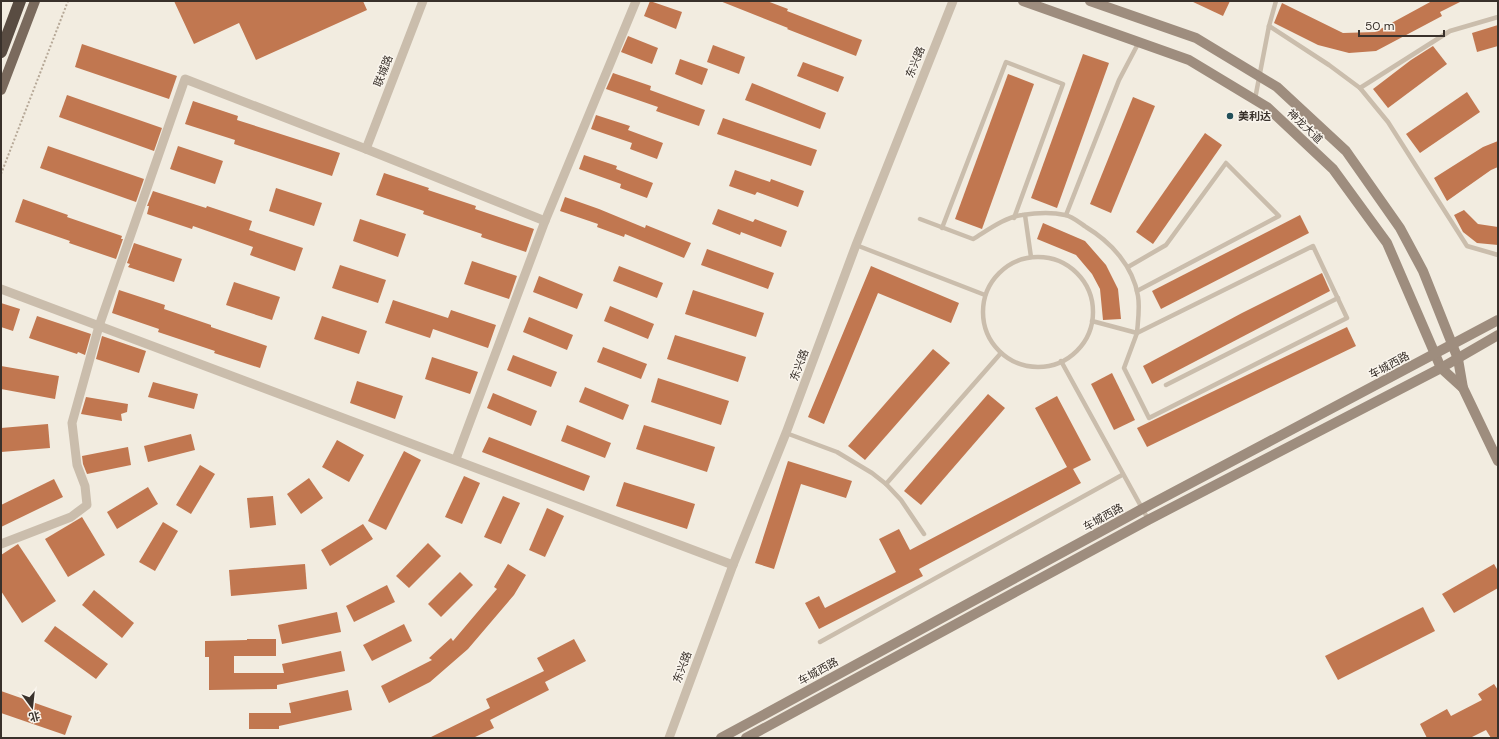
<svg xmlns="http://www.w3.org/2000/svg" width="1499" height="739" viewBox="0 0 1499 739" font-family="'DM Sans','Noto Sans SC',sans-serif">
<style>
.building{fill:#c17750}
.lines{fill:none;stroke-linecap:round;stroke-linejoin:round}
.path{stroke:#b6a897;stroke-width:2;stroke-dasharray:2 2;stroke-linecap:butt}
.lane{stroke:#cabdac;stroke-width:4.5}
.street{stroke:#cabdac;stroke-width:9}
.secondary{stroke:#9e8d7e;stroke-width:10}
.primary{stroke:#7a6a5d;stroke-width:10}
.highway{stroke:#594c42;stroke-width:12}
.poi-dot{fill:#224f59;stroke:#faf5ed;stroke-width:1.5}
.labels{text-anchor:middle;stroke-width:3;stroke-linejoin:round;paint-order:stroke}
.street-label{font-size:11px;fill:#39312b;stroke:#faf5ed}
.poi-label{font-size:11px;font-weight:bold;fill:#39312b;stroke:#faf5ed;text-anchor:start}
</style>
<rect width="100%" height="100%" fill="#f2ece0"/>
<g class="building">
<polygon points="174,1 363,1 367,10 256,60 239,23 194,44"/>
<polygon points="650,1 682,12 676,29 644,16"/>
<polygon points="720,1 767,1 788,9 787,11 862,40 856,56 787,29 788,28"/>
<polygon points="1191,1 1230,1 1223,16"/>
<polygon points="1432,1 1462,1 1440,12 1442,16 1376,51 1349,53 1318,45 1274,23 1282,3 1343,33 1375,32"/>
<polygon points="1498,25 1498,46 1477,52 1472,33"/>
<polygon points="628,36 658,48 652,64 621,52"/>
<polygon points="82,44 177,76 169,99 75,67"/>
<polygon points="713,45 745,57 739,74 707,62"/>
<polygon points="1433,46 1447,64 1388,108 1373,89 1411,60"/>
<polygon points="1083,54 1109,63 1057,208 1031,198"/>
<polygon points="680,59 708,69 702,85 675,74"/>
<polygon points="803,62 844,77 838,92 797,76"/>
<polygon points="613,73 651,86 650,90 705,110 699,126 656,111 658,107 606,89"/>
<polygon points="1008,74 1034,84 982,229 955,219"/>
<polygon points="752,83 826,113 820,129 745,100"/>
<polygon points="1467,92 1480,112 1420,153 1406,134"/>
<polygon points="67,95 162,128 154,151 59,117"/>
<polygon points="1133,97 1155,106 1111,213 1090,204"/>
<polygon points="193,101 238,116 237,120 340,153 332,176 234,144 235,140 185,124"/>
<polygon points="596,115 630,126 628,130 663,143 657,159 630,149 632,143 591,129"/>
<polygon points="723,118 817,150 811,166 717,134"/>
<polygon points="1205,133 1222,145 1153,244 1136,232"/>
<polygon points="1498,141 1498,167 1491,170 1447,201 1434,178 1483,147"/>
<polygon points="48,146 144,179 136,202 40,168"/>
<polygon points="178,146 223,161 215,184 170,169"/>
<polygon points="584,155 617,166 616,169 653,183 647,198 620,188 621,184 579,169"/>
<polygon points="735,170 770,182 771,179 804,191 798,207 757,192 755,195 729,186"/>
<polygon points="384,173 429,188 428,190 476,206 475,209 534,229 526,252 481,237 482,234 423,214 424,211 376,195"/>
<polygon points="276,188 322,203 314,226 269,211"/>
<polygon points="153,191 206,208 207,206 252,221 249,230 303,248 295,271 250,255 253,247 193,226 192,229 147,214 149,206 147,206"/>
<polygon points="565,197 599,209 645,228 646,225 691,243 684,258 625,234 624,237 597,227 598,224 560,211"/>
<polygon points="23,199 68,215 67,217 122,236 121,239 123,239 116,259 69,243 70,241 15,222"/>
<polygon points="718,209 753,222 755,219 787,231 781,247 741,232 740,235 712,224"/>
<polygon points="1464,210 1478,224 1498,227 1498,245 1477,243 1463,232 1454,215"/>
<polygon points="1300,215 1309,233 1161,309 1152,291"/>
<polygon points="360,219 406,234 398,257 353,241"/>
<polygon points="1043,223 1085,241 1106,265 1118,289 1121,319 1103,320 1100,289 1092,274 1076,255 1037,239"/>
<polygon points="134,243 182,259 174,282 128,267 130,264 127,263"/>
<polygon points="707,249 774,273 768,289 701,265"/>
<polygon points="472,261 517,276 509,299 464,284"/>
<polygon points="340,265 386,280 378,303 332,288"/>
<polygon points="619,266 663,283 657,298 613,281"/>
<polygon points="871,266 959,303 951,323 878,293 824,424 808,417"/>
<polygon points="1322,273 1330,291 1152,384 1143,366 1242,313"/>
<polygon points="539,276 583,294 577,309 533,292"/>
<polygon points="234,282 280,297 272,320 226,305"/>
<polygon points="119,290 165,305 164,309 211,325 211,327 267,346 260,368 214,353 215,351 158,332 159,329 112,313"/>
<polygon points="693,290 764,313 756,337 685,314"/>
<polygon points="393,300 448,318 451,310 496,325 488,348 433,329 430,338 385,323"/>
<polygon points="1,303 20,309 13,331 1,327"/>
<polygon points="610,306 654,324 648,339 604,321"/>
<polygon points="37,316 91,334 85,355 78,352 77,354 29,338"/>
<polygon points="322,316 367,331 359,354 314,339"/>
<polygon points="529,317 573,335 567,350 523,332"/>
<polygon points="1347,327 1356,346 1147,447 1137,428"/>
<polygon points="675,335 746,357 738,382 667,359"/>
<polygon points="102,336 146,351 139,373 96,359"/>
<polygon points="603,347 647,364 641,379 597,362"/>
<polygon points="933,349 950,363 865,460 848,446"/>
<polygon points="513,355 557,372 551,387 507,370"/>
<polygon points="432,357 478,372 470,394 425,379"/>
<polygon points="1,366 59,376 55,399 1,389"/>
<polygon points="1112,373 1135,420 1114,430 1091,384"/>
<polygon points="658,378 729,401 721,425 651,402"/>
<polygon points="357,381 403,396 395,419 350,403"/>
<polygon points="153,382 198,394 194,409 148,397"/>
<polygon points="585,387 629,405 623,420 579,402"/>
<polygon points="493,393 537,411 531,426 487,408"/>
<polygon points="988,394 1005,408 921,505 904,491"/>
<polygon points="1057,396 1091,460 1073,469 1081,483 919,569 923,576 819,629 805,603 819,596 825,608 896,572 879,539 899,529 910,550 1067,467 1035,408"/>
<polygon points="86,397 128,404 127,412 121,414 122,421 81,414"/>
<polygon points="48,424 50,448 1,452 1,428"/>
<polygon points="567,425 611,443 605,458 561,441"/>
<polygon points="644,425 715,447 707,472 636,449"/>
<polygon points="191,434 195,450 148,462 144,446"/>
<polygon points="489,437 590,476 584,491 482,452"/>
<polygon points="337,440 364,455 349,482 322,467"/>
<polygon points="128,447 131,465 87,474 83,464 82,456"/>
<polygon points="404,451 421,460 386,530 368,521"/>
<polygon points="788,461 852,481 846,498 801,484 774,569 755,563"/>
<polygon points="200,465 215,474 191,514 176,505"/>
<polygon points="464,476 480,483 462,524 445,517"/>
<polygon points="309,478 323,498 301,514 287,494"/>
<polygon points="54,479 63,497 1,527 1,505"/>
<polygon points="624,482 695,504 687,529 616,506"/>
<polygon points="148,487 158,504 117,529 107,512"/>
<polygon points="273,496 276,525 250,528 247,498"/>
<polygon points="503,496 520,503 501,544 484,537"/>
<polygon points="547,508 564,516 545,557 529,550"/>
<polygon points="82,517 105,555 68,577 45,539"/>
<polygon points="163,522 178,531 155,571 139,562"/>
<polygon points="363,524 373,539 330,566 321,550"/>
<polygon points="428,543 441,556 409,588 396,576"/>
<polygon points="18,544 56,601 22,623 1,591 1,555"/>
<polygon points="305,564 307,589 231,596 229,570"/>
<polygon points="508,564 526,575 514,595 468,649 430,682 389,703 381,686 432,660 429,658 451,638 453,641 497,589 494,587"/>
<polygon points="1494,564 1498,571 1498,588 1454,613 1442,594"/>
<polygon points="460,572 473,585 441,617 428,604"/>
<polygon points="387,585 395,602 354,622 346,606"/>
<polygon points="94,590 134,623 122,638 82,605"/>
<polygon points="1423,607 1435,631 1338,680 1325,656"/>
<polygon points="337,612 341,632 282,644 278,625"/>
<polygon points="404,624 412,641 372,661 363,645"/>
<polygon points="55,626 108,664 96,679 44,641"/>
<polygon points="247,639 276,639 276,656 234,656 234,673 284,673 282,664 341,651 345,671 277,685 277,689 209,690 209,657 205,657 205,641 247,640"/>
<polygon points="574,639 586,661 545,682 549,690 490,720 494,728 473,738 429,738 490,708 486,699 544,671 537,658"/>
<polygon points="1494,684 1498,690 1498,738 1491,738 1486,730 1470,738 1427,738 1420,724 1447,709 1451,716 1482,700 1478,694"/>
<polygon points="348,690 352,710 279,726 279,729 249,729 249,713 291,713 289,703"/>
<polygon points="1,691 72,716 65,735 1,713"/>
</g>
<g class="lines">
<polyline class="path" points="1,174 68,1"/>
<g class="lane">
<polyline points="1269,26 1329,65 1360,88 1388,122 1467,246 1498,255"/>
<polyline points="1360,88 1450,31 1498,17"/>
<polyline points="1255,99 1269,26 1276,1"/>
<polyline points="1025,215 1031,257"/>
<polyline points="1066,215 1119,80 1139,42"/>
<path d="M920,219l53,20c15,-9 32,-22 49,-24 13,-2 30,-3 43,0 7,1 15,8 21,12 25,15 47,39 52,69 2,12 0,24 -1,37"/>
<polyline points="942,228 1006,62 1063,84 1014,218"/>
<polyline points="856,245 985,295"/>
<circle cx="1038" cy="312" r="55"/>
<polyline points="1128,267 1166,245 1226,163 1279,216 1137,291"/>
<polyline points="1092,321 1137,333 1124,368 1149,418 1347,318 1313,246 1137,333"/>
<polyline points="1061,361 1148,519"/>
<polyline points="1166,385 1338,298"/>
<polyline points="786,433 837,452 872,473 886,484 901,500 924,534"/>
<polyline points="886,484 1001,353"/>
<polyline points="820,642 1122,475"/>
</g>
<g class="street">
<polyline points="366,149 423,1"/>
<polyline points="1,289 733,565"/>
<polyline points="456,459 545,221 636,1"/>
<polyline points="1,544 71,517 87,505 85,486 77,465 72,423 99,326 185,79 366,149 545,221"/>
<polyline points="669,738 733,565 786,433 856,245 953,1"/>
</g>
<g class="secondary">
<polyline points="1023,1 1189,60 1267,107 1333,169 1387,243 1441,368 1463,388"/>
<polyline points="1090,1 1196,38 1277,87 1346,151 1400,228 1423,271 1458,359 1463,388 1498,461"/>
<polyline points="721,738 1142,509 1498,320"/>
<polyline points="746,738 1148,520 1441,368 1498,335"/>
</g>
<polyline class="primary" points="1,90 35,1"/>
<polyline class="highway" points="1,52 20,1"/>
</g>
<circle class="poi-dot" cx="1230" cy="116" r="4"/>
<g class="labels">
<g class="street-label">
<text transform="translate(915 62) rotate(-68)" y="4">东兴路</text>
<text transform="translate(383 71) rotate(-69)" y="4">联城路</text>
<text transform="translate(1305 126) rotate(43)" y="4">神龙大道</text>
<text transform="translate(799 365) rotate(-70)" y="4">东兴路</text>
<text transform="translate(1389 365) rotate(-28)" y="4">车城西路</text>
<text transform="translate(1103 517) rotate(-29)" y="4">车城西路</text>
<text transform="translate(682 667) rotate(-70)" y="4">东兴路</text>
<text transform="translate(818 671) rotate(-29)" y="4">车城西路</text>
</g>
<g class="poi-label">
<text x="1238" y="120">美利达</text>
</g>
</g>
<rect width="1499" height="739" fill="none" stroke="#39312b" stroke-width="4"/>
<g transform="translate(32 707) rotate(165)" stroke="#faf5ed" stroke-width="3" paint-order="stroke">
<path d="M0-3L7 15L0 10L-7 15Z" fill="#39312b"/>
<text y="-6" font-size="11" font-weight="bold" text-anchor="middle" fill="#39312b">北</text>
</g>
<path d="M1359 30v6h85v-6" fill="none" stroke="#39312b" stroke-width="2"/>
<text x="1365" y="30" font-size="12" fill="#39312b" stroke="#faf5ed" stroke-width="3" paint-order="stroke">50 m</text>
</svg>
